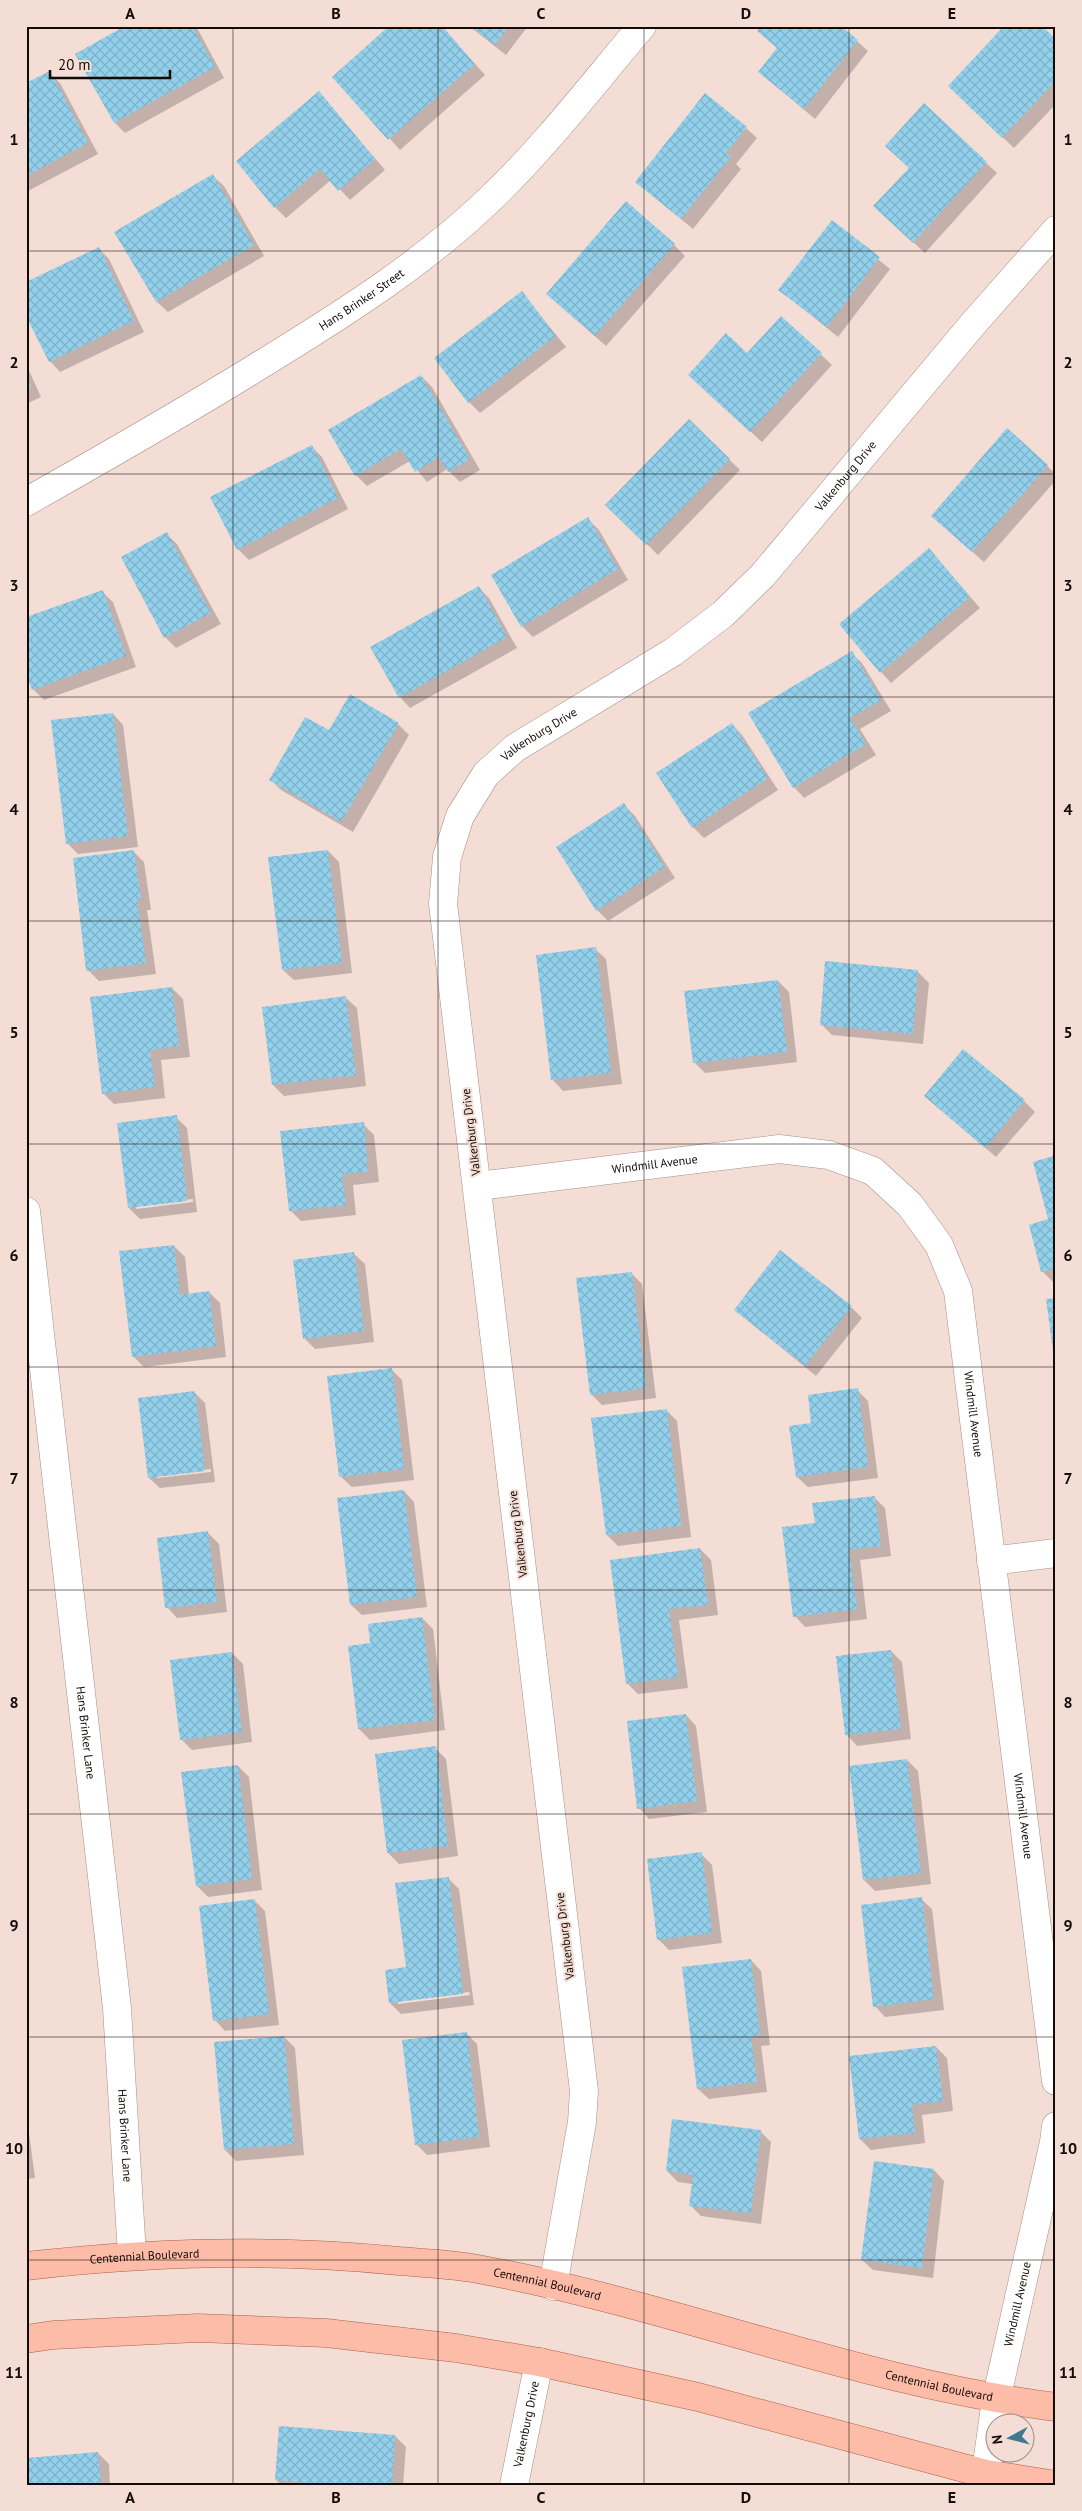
<svg xmlns="http://www.w3.org/2000/svg" width="1082" height="2511" viewBox="0 0 1082 2511" font-family="'PT Sans',sans-serif">
<style>
.shadow{fill:#0003;fill-rule:evenodd}
.building{fill:url(#building-cross-hatch)}
.lines{fill:none;stroke-linecap:round;stroke-linejoin:round}
.street-casing{stroke:#a69089;stroke-width:29}
.primary-casing{stroke:#a96149;stroke-width:29}
.street{stroke:#fff;stroke-width:28}
.primary{stroke:#fdbca7;stroke-width:28}
.grid{fill:none;stroke:#120b08;stroke-width:1;stroke-opacity:0.55}
.labels{text-anchor:middle;stroke-width:4;stroke-linejoin:round;paint-order:stroke}
.street-label{font-size:12px;fill:#120b08;stroke:#f4ddd5}
.neatline{fill:none;stroke:#120b08;stroke-width:2}
.grid-label{font-size:16px;text-anchor:middle;font-weight:bold;fill:#120b08}
</style>
<defs>
<pattern id="building-cross-hatch" width="8" height="8" patternUnits="userSpaceOnUse" patternTransform="scale(1.25)"><rect width="8" height="8" fill="#92d0eb"/><path d="M0 0l8 8M0 8l8-8" fill="none" stroke="#7db1c8"/></pattern>
</defs>
<rect width="100%" height="100%" fill="#f4ddd5"/>
<g class="shadow">
<polygon points="127,26 196,26 224,78 125,133 115,123"/>
<polygon points="441,26 485,75 400,150 334,77"/>
<polygon points="469,26 528,26 506,55"/>
<polygon points="857,41 868,51 815,119 759,72"/>
<polygon points="1056,41 1056,104 1014,148 960,97"/>
<polygon points="49,73 60,83 98,154 26,192 26,85"/>
<polygon points="319,93 385,170 350,200 331,180 286,218 275,207"/>
<polygon points="746,128 757,138 736,164 741,169 693,229 636,182"/>
<polygon points="986,163 997,173 925,253 886,217 910,168"/>
<polygon points="213,176 224,186 264,256 168,312 157,302 116,233"/>
<polygon points="832,222 890,269 838,337 780,290"/>
<polygon points="674,245 685,256 606,346 558,304"/>
<polygon points="98,248 109,259 144,332 60,372 50,361"/>
<polygon points="522,293 566,347 480,413 469,402"/>
<polygon points="781,317 832,365 762,442 700,386 747,355"/>
<polygon points="26,364 41,397 26,404"/>
<polygon points="421,376 432,387 480,470 460,482 447,469 427,482 410,461 367,486 356,475"/>
<polygon points="689,420 740,470 658,555 607,505"/>
<polygon points="1007,430 1056,474 1056,480 984,562 943,526"/>
<polygon points="312,447 322,457 348,509 249,560 238,549"/>
<polygon points="588,519 599,530 628,580 533,637 522,626"/>
<polygon points="166,534 177,544 221,624 176,648 165,637"/>
<polygon points="929,549 980,608 891,683 881,672"/>
<polygon points="478,587 489,598 517,648 410,708 400,697"/>
<polygon points="102,592 113,602 136,667 44,700 33,689"/>
<polygon points="851,653 862,663 891,711 860,729 876,755 804,798 794,787"/>
<polygon points="113,714 123,725 138,847 78,854 67,843"/>
<polygon points="398,724 409,735 353,832 281,790 270,779"/>
<polygon points="732,724 742,735 778,790 704,838 693,827"/>
<polygon points="624,805 635,816 675,878 608,921 597,910"/>
<polygon points="133,851 144,862 151,910 147,910 156,974 99,981 88,970"/>
<polygon points="328,851 339,862 352,973 294,980 283,970"/>
<polygon points="595,949 606,959 622,1084 563,1091 553,1080 537,956"/>
<polygon points="918,972 929,983 923,1044 832,1035 821,1024"/>
<polygon points="778,981 789,992 797,1062 705,1073 694,1062"/>
<polygon points="172,988 183,999 190,1057 161,1060 165,1098 114,1104 103,1093"/>
<polygon points="346,998 357,1008 366,1086 284,1096 273,1085 264,1008"/>
<polygon points="925,1096 1024,1101 1035,1112 996,1157"/>
<path d="M176,1117l11,11 10,84 -57,7 -11,-11zM193,1199v3l-57,7v-3z"/>
<polygon points="363,1124 374,1135 379,1182 353,1185 356,1215 301,1221 290,1210"/>
<polygon points="1056,1157 1056,1282 1053,1282 1042,1271"/>
<polygon points="174,1246 185,1257 189,1295 209,1292 220,1303 226,1357 144,1367 133,1356"/>
<polygon points="354,1254 365,1264 374,1342 315,1349 304,1338"/>
<polygon points="631,1273 642,1284 656,1398 602,1405 591,1394"/>
<polygon points="851,1307 862,1318 816,1376 735,1310"/>
<polygon points="391,1369 402,1380 414,1480 352,1487 341,1477"/>
<polygon points="857,1390 868,1401 878,1478 808,1487 797,1477 812,1424"/>
<path d="M195,1393l10,10 10,79 -55,6 -11,-10zM211,1469v3l-54,6v-2z"/>
<polygon points="666,1410 677,1421 691,1537 618,1546 607,1535 593,1420"/>
<polygon points="404,1491 414,1502 427,1607 362,1615 351,1605"/>
<polygon points="874,1497 885,1508 891,1556 860,1560 867,1619 805,1627 795,1616 816,1524"/>
<polygon points="208,1533 219,1544 227,1612 177,1618 167,1607"/>
<polygon points="700,1549 711,1560 718,1615 679,1620 688,1688 638,1694 627,1683"/>
<polygon points="422,1618 433,1629 445,1730 370,1740 359,1729 371,1645"/>
<polygon points="891,1651 902,1662 911,1739 857,1746 847,1735"/>
<polygon points="232,1653 243,1664 252,1742 192,1750 181,1739"/>
<polygon points="686,1715 696,1726 707,1812 649,1819 639,1808"/>
<polygon points="435,1748 446,1759 458,1856 399,1864 388,1853"/>
<polygon points="907,1760 918,1771 931,1884 875,1891 864,1880"/>
<polygon points="238,1766 249,1777 262,1890 208,1897 197,1886"/>
<polygon points="701,1854 712,1865 722,1943 669,1950 658,1939"/>
<path d="M448,1878l11,11 15,116 -73,9 -11,-11zM469,1992l1,3 -72,9v-3z"/>
<polygon points="921,1899 932,1909 944,2010 885,2017 875,2006"/>
<polygon points="254,1900 265,1911 279,2025 225,2031 215,2020"/>
<polygon points="751,1960 761,1971 770,2045 761,2046 767,2092 709,2099 698,2089"/>
<polygon points="466,2033 477,2044 490,2147 427,2155 416,2144"/>
<polygon points="284,2037 295,2048 304,2155 236,2161 225,2150"/>
<polygon points="936,2047 947,2058 953,2111 922,2115 925,2143 871,2150 860,2139"/>
<polygon points="26,2110 35,2178 26,2179"/>
<polygon points="760,2131 771,2142 761,2224 701,2216 690,2205 693,2184 678,2182 667,2171"/>
<polygon points="934,2170 944,2181 933,2278 873,2270 862,2260"/>
<polygon points="395,2436 406,2447 403,2485 281,2485 276,2480"/>
<polygon points="98,2453 109,2464 110,2485 26,2485"/>
</g>
<g class="building">
<polygon points="125,26 192,26 215,67 114,123 75,54"/>
<polygon points="389,26 442,26 475,64 388,140 332,77"/>
<polygon points="470,26 509,26 495,45"/>
<polygon points="761,26 841,26 858,40 804,109 758,72 777,48 757,31"/>
<polygon points="1004,26 1042,26 1056,39 1056,81 1002,138 948,86"/>
<polygon points="50,71 88,143 26,176 26,83"/>
<polygon points="319,91 375,159 338,191 320,169 274,208 236,161"/>
<polygon points="705,93 747,127 726,153 731,157 681,219 635,182"/>
<polygon points="924,103 987,162 913,243 873,206 909,168 885,146"/>
<polygon points="213,174 254,245 156,302 114,232"/>
<polygon points="626,201 675,244 595,336 546,294"/>
<polygon points="832,220 880,257 827,327 778,290"/>
<polygon points="99,247 134,321 49,362 26,316 26,282"/>
<polygon points="522,291 556,336 468,403 434,358"/>
<polygon points="781,316 822,353 750,432 688,375 726,333 747,353"/>
<polygon points="26,375 31,386 26,389"/>
<polygon points="421,375 470,459 448,472 439,457 415,472 401,449 355,476 328,430"/>
<polygon points="689,419 730,459 646,545 605,505"/>
<polygon points="1007,428 1048,465 972,552 931,516"/>
<polygon points="312,445 338,498 237,550 210,497"/>
<polygon points="588,517 618,569 521,627 491,575"/>
<polygon points="167,532 211,613 164,638 121,557"/>
<polygon points="929,548 970,597 880,673 839,624"/>
<polygon points="479,586 507,637 399,698 370,647"/>
<polygon points="103,590 126,656 32,690 26,674 26,617"/>
<polygon points="852,651 881,700 850,718 866,744 793,788 748,713"/>
<polygon points="350,694 399,723 341,822 269,780 305,717 329,730"/>
<polygon points="113,713 128,836 66,844 51,720"/>
<polygon points="732,723 768,778 692,828 656,773"/>
<polygon points="624,803 665,867 596,911 556,847"/>
<polygon points="134,850 141,899 137,899 146,963 86,971 73,858"/>
<polygon points="328,850 342,963 282,970 268,857"/>
<polygon points="596,947 611,1073 551,1080 536,955"/>
<polygon points="825,961 918,970 913,1034 820,1025"/>
<polygon points="778,980 787,1052 693,1063 684,991"/>
<polygon points="172,987 179,1046 150,1050 155,1087 102,1094 90,997"/>
<polygon points="346,996 356,1075 272,1085 262,1007"/>
<polygon points="963,1049 1025,1100 985,1148 924,1096"/>
<polygon points="177,1115 187,1201 128,1208 117,1123"/>
<polygon points="364,1122 368,1172 342,1174 346,1205 289,1211 280,1131"/>
<polygon points="1056,1155 1056,1268 1041,1272 1029,1225 1048,1219 1033,1162"/>
<polygon points="174,1245 180,1295 209,1291 216,1346 132,1357 119,1251"/>
<polygon points="780,1250 852,1306 805,1366 734,1310"/>
<polygon points="354,1252 364,1331 303,1339 293,1260"/>
<polygon points="632,1272 646,1388 590,1395 576,1278"/>
<polygon points="1056,1298 1056,1366 1055,1366 1046,1299"/>
<polygon points="392,1368 404,1469 339,1477 327,1376"/>
<polygon points="858,1388 868,1467 796,1477 789,1426 811,1423 808,1395"/>
<polygon points="195,1391 205,1471 148,1478 138,1398"/>
<polygon points="667,1409 681,1526 606,1535 591,1418"/>
<polygon points="404,1490 417,1597 350,1605 337,1498"/>
<polygon points="875,1496 881,1546 849,1550 857,1609 793,1617 782,1527 815,1523 812,1503"/>
<polygon points="208,1531 217,1602 165,1608 157,1538"/>
<polygon points="700,1548 708,1605 669,1609 678,1677 626,1684 610,1560"/>
<polygon points="422,1617 435,1720 358,1729 348,1646 370,1643 368,1624"/>
<polygon points="891,1650 901,1729 845,1735 836,1656"/>
<polygon points="232,1652 242,1732 180,1740 170,1660"/>
<polygon points="686,1714 697,1801 637,1809 627,1721"/>
<polygon points="436,1746 448,1846 387,1853 375,1754"/>
<polygon points="907,1759 921,1873 863,1880 849,1766"/>
<polygon points="238,1765 252,1879 196,1886 181,1772"/>
<polygon points="702,1852 712,1933 657,1940 647,1859"/>
<polygon points="449,1877 463,1994 389,2003 385,1970 406,1967 395,1883"/>
<polygon points="922,1897 934,1999 873,2007 861,1905"/>
<polygon points="255,1899 269,2014 213,2021 199,1906"/>
<polygon points="751,1959 760,2035 751,2036 757,2082 697,2089 682,1967"/>
<polygon points="467,2032 479,2137 415,2145 402,2040"/>
<polygon points="284,2036 294,2144 224,2150 214,2042"/>
<polygon points="936,2046 943,2101 912,2105 915,2133 859,2139 849,2056"/>
<polygon points="672,2119 761,2130 751,2213 689,2206 693,2175 666,2171"/>
<polygon points="874,2161 934,2169 922,2268 861,2260"/>
<polygon points="279,2426 395,2435 392,2485 333,2485 275,2480"/>
<polygon points="98,2452 101,2485 26,2485 26,2458"/>
</g>
<g class="lines">
<g class="street-casing">
<g id="street">
<path id="s1" d="M26,502c85,-48 169,-96 252,-148 73,-45 147,-93 210,-153 56,-53 104,-116 154,-175"/>
<path id="s2" d="M478,1186l301,-37 50,6 44,16 37,34 29,40 19,46 98,790"/>
<path id="s3" d="M26,1211l91,797 15,247"/>
<polyline points="991,1561 1056,1553"/>
<path id="s4" d="M553,2286l29,-164 2,-31 -141,-1187 4,-47 13,-41 26,-42 29,-26 158,-96 50,-38 40,-39 210,-251 83,-94"/>
<path id="s5" d="M514,2485l25,-123"/>
<path id="s6" d="M984,2485l12,-85 58,-258 2,-16"/>
</g>
</g>
<g class="primary-casing">
<g id="primary">
<path id="s7" d="M26,2266c124,-14 250,-18 373,-5 24,2 49,3 73,7 197,35 385,114 584,139"/>
<polyline points="26,2339 53,2335 198,2328 326,2333 456,2348 539,2362 698,2397 986,2474 1056,2485"/>
</g>
</g>
<use href="#street" class="street"/>
<use href="#primary" class="primary"/>
</g>
<path class="grid" d="M233,26v2459M438,26v2459M644,26v2459M849,26v2459M26,251h1030M26,474h1030M26,697h1030M26,921h1030M26,1144h1030M26,1367h1030M26,1590h1030M26,1814h1030M26,2037h1030M26,2260h1030"/>
<g class="labels">
<g class="street-label">
<text dy="4" stroke="none"><textPath href="#s1" startOffset="392">Hans Brinker Street</textPath></text>
<text dy="4" stroke="none"><textPath href="#s4" startOffset="2004">Valkenburg Drive</textPath></text>
<text dy="4" stroke="none"><textPath href="#s4" startOffset="1599">Valkenburg Drive</textPath></text>
<text transform="translate(471 1132) rotate(-97)" y="4">Valkenburg Drive</text>
<text dy="4" stroke="none"><textPath href="#s2" startOffset="178">Windmill Avenue</textPath></text>
<text dy="4" stroke="none"><textPath href="#s2" startOffset="674">Windmill Avenue</textPath></text>
<text transform="translate(518 1534) rotate(-97)" y="4">Valkenburg Drive</text>
<text dy="4" stroke="none"><textPath href="#s3" startOffset="525">Hans Brinker Lane</textPath></text>
<text dy="4" stroke="none"><textPath href="#s2" startOffset="1079">Windmill Avenue</textPath></text>
<text transform="translate(565 1936) rotate(-97)" y="4">Valkenburg Drive</text>
<text dy="4" stroke="none"><textPath href="#s3" startOffset="930">Hans Brinker Lane</textPath></text>
<text dy="4" stroke="none"><textPath href="#s7" startOffset="119">Centennial Boulevard</textPath></text>
<text dy="4" stroke="none"><textPath href="#s7" startOffset="524">Centennial Boulevard</textPath></text>
<text dy="4" stroke="none"><textPath href="#s6" startOffset="184">Windmill Avenue</textPath></text>
<text dy="4" stroke="none"><textPath href="#s7" startOffset="929">Centennial Boulevard</textPath></text>
<text dy="4" stroke="none"><textPath href="#s5" startOffset="62">Valkenburg Drive</textPath></text>
</g>
</g>
<rect width="1082" height="2511" fill="none" stroke="#f4ddd5" stroke-width="55"/>
<g transform="translate(1010 2438) rotate(263)"><circle r="24" fill="#f4ddd5" stroke="#9a8983"/>
<path d="M0-4L9 19L0 12L-9 19Z" fill="#3e7991"/>
<text y="-8" font-size="14" font-weight="bold" text-anchor="middle" fill="#120b08">N</text>
</g>
<path d="M50 70v8h120v-8" fill="none" stroke="#120b08" stroke-width="2.5"/>
<text x="58" y="70" font-size="15" fill="#120b08" stroke="#f4ddd5" stroke-width="4" paint-order="stroke">20 m</text>
<rect x="28" y="28" width="1026" height="2456" class="neatline"/>
<g class="grid-label">
<text x="130" y="19">A</text>
<text x="336" y="19">B</text>
<text x="541" y="19">C</text>
<text x="746" y="19">D</text>
<text x="952" y="19">E</text>
<text x="14" y="145">1</text>
<text x="1068" y="145">1</text>
<text x="14" y="368">2</text>
<text x="1068" y="368">2</text>
<text x="14" y="591">3</text>
<text x="1068" y="591">3</text>
<text x="14" y="815">4</text>
<text x="1068" y="815">4</text>
<text x="14" y="1038">5</text>
<text x="1068" y="1038">5</text>
<text x="14" y="1261">6</text>
<text x="1068" y="1261">6</text>
<text x="14" y="1484">7</text>
<text x="1068" y="1484">7</text>
<text x="14" y="1708">8</text>
<text x="1068" y="1708">8</text>
<text x="14" y="1931">9</text>
<text x="1068" y="1931">9</text>
<text x="14" y="2154">10</text>
<text x="1068" y="2154">10</text>
<text x="14" y="2378">11</text>
<text x="1068" y="2378">11</text>
<text x="130" y="2503">A</text>
<text x="336" y="2503">B</text>
<text x="541" y="2503">C</text>
<text x="746" y="2503">D</text>
<text x="952" y="2503">E</text>
</g>
</svg>
